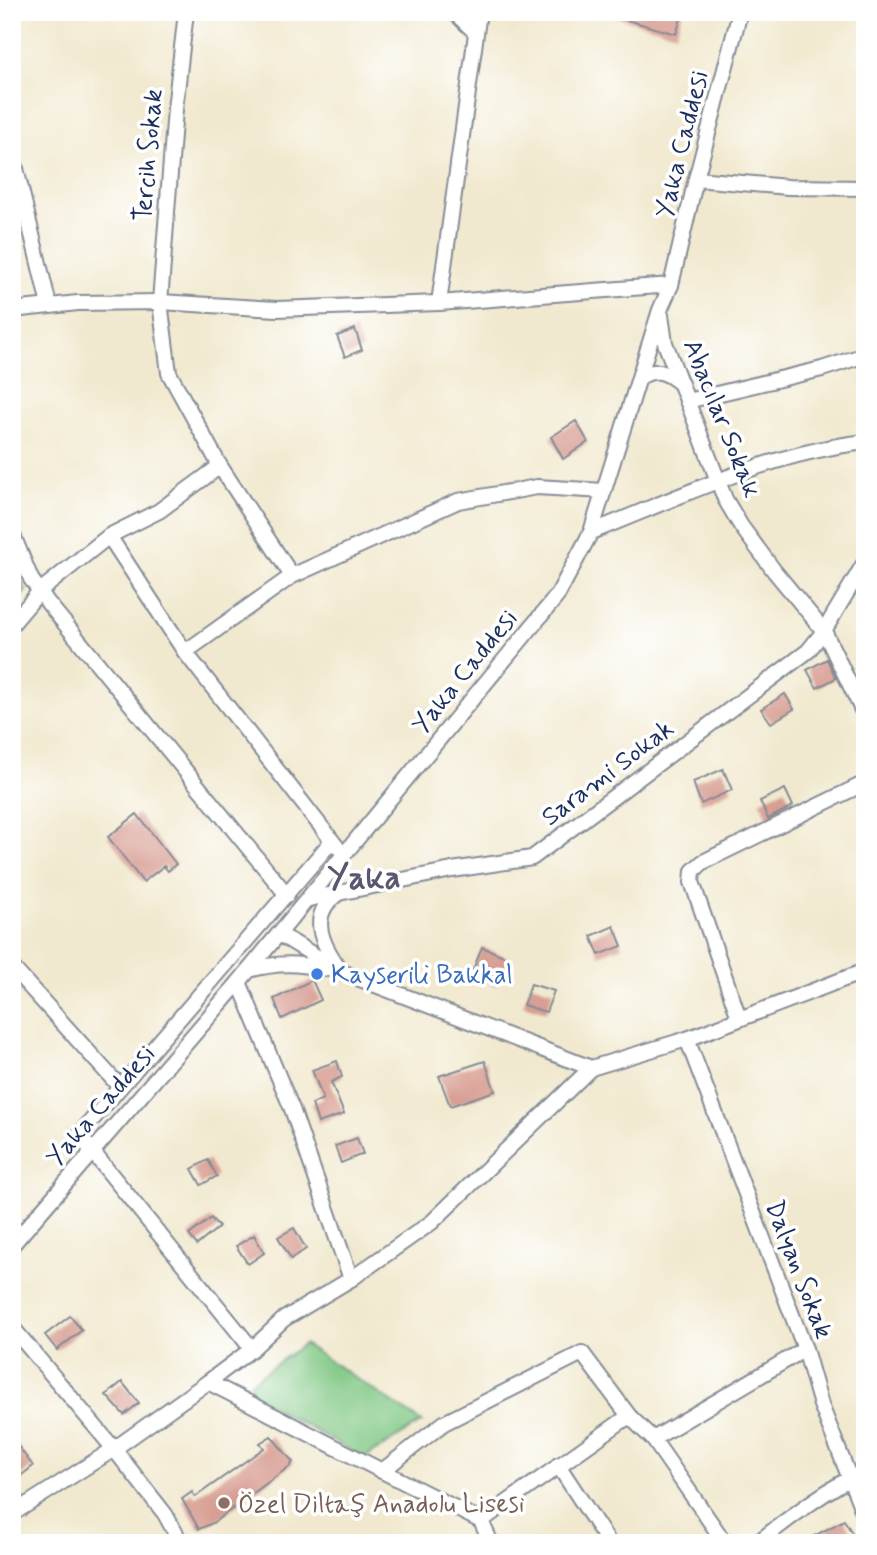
<svg xmlns="http://www.w3.org/2000/svg" width="877" height="1555" viewBox="0 0 877 1555" font-family="Mynerve,sans-serif">
<style>
.green{fill:#81c884;stroke:#4e7c71;stroke-width:2}
.building{fill:#d89e93}
.lines{fill:none;stroke-linecap:round;stroke-linejoin:round}
.minor-casing{stroke:#868c96;stroke-width:18}
.minor{stroke:#fff;stroke-width:14}
.shop-dot{fill:#3f7fe0;stroke:#fff;stroke-width:2.5}
.education-dot{fill:#8d6e63;stroke:#fff;stroke-width:2.5}
.labels{text-anchor:middle;stroke-width:7;stroke-linejoin:round;paint-order:stroke}
.street-label{font-size:26px;fill:#1b2f5e;stroke:#fff}
.shop-label{font-size:26px;fill:#366cbe;stroke:#fff;text-anchor:start}
.education-label{font-size:26px;fill:#785e54;stroke:#fff;text-anchor:start}
.district-label{font-size:33px;font-weight:bold;fill:#5d5671;stroke:#fff}
</style>
<rect width="100%" height="100%" fill="#fff"/>
<filter id="ink" filterUnits="userSpaceOnUse"><feTurbulence type="fractalNoise" baseFrequency=".0143" numOctaves="2"/><feDisplacementMap in="SourceGraphic" scale="14" xChannelSelector="R" yChannelSelector="G"/><feConvolveMatrix kernelMatrix="1 2 1 2 8 2 1 2 1" color-interpolation-filters="sRGB"/></filter>
<filter id="wash" filterUnits="userSpaceOnUse"><feTurbulence type="fractalNoise" baseFrequency=".00686" numOctaves="4" result="noise"/><feDisplacementMap in="SourceGraphic" scale="28" xChannelSelector="R" yChannelSelector="G"/><feGaussianBlur stdDeviation="1.57" result="paint"/><feColorMatrix in="noise" values="0 0 0 0 0 0 0 0 0 0 0 0 0 0 0 0 0 1.4 0 .05"/><feComposite in="paint" operator="in"/></filter>
<g filter="url(#wash)">
<rect width="100%" height="100%" fill="#f1e9cf"/>
<g class="green">
<polygon points="12,558 26,591 12,606"/>
<polygon points="304,1344 422,1422 364,1458 253,1396 250,1383"/>
</g>
<g id="blocks">
<g class="building">
<polygon points="609,12 683,12 676,34 609,15"/>
<polygon points="355,329 362,350 345,357 337,336"/>
<polygon points="576,421 588,442 563,459 551,437"/>
<polygon points="827,659 836,678 817,688 807,670"/>
<polygon points="785,694 794,709 771,723 761,709"/>
<polygon points="723,769 732,790 701,804 693,782"/>
<polygon points="785,789 793,806 768,819 760,801"/>
<polygon points="137,814 176,864 168,871 164,866 143,882 108,837"/>
<polygon points="614,926 622,946 599,955 591,936"/>
<polygon points="482,947 509,958 497,986 471,975"/>
<polygon points="312,980 321,1000 282,1019 274,999"/>
<polygon points="531,984 554,991 546,1012 523,1005"/>
<polygon points="337,1061 342,1077 331,1082 344,1114 318,1123 312,1104 323,1099 312,1070"/>
<polygon points="485,1061 495,1091 450,1106 439,1076"/>
<polygon points="357,1138 363,1154 341,1163 335,1146"/>
<polygon points="208,1160 217,1176 201,1185 192,1169"/>
<polygon points="211,1218 219,1227 197,1245 189,1235"/>
<polygon points="294,1228 306,1249 291,1259 278,1237"/>
<polygon points="254,1235 264,1253 248,1264 236,1246"/>
<polygon points="70,1316 82,1330 57,1350 45,1335"/>
<polygon points="122,1382 139,1403 124,1415 106,1395"/>
<polygon points="271,1436 293,1462 290,1466 213,1523 199,1529 182,1499 192,1492 195,1497 264,1448 260,1443"/>
<polygon points="12,1438 33,1466 12,1483"/>
<polygon points="844,1520 856,1539 850,1543 801,1543"/>
</g>
</g>
</g>
<g filter="url(#ink)">
<use href="#blocks" fill-opacity="0" stroke="#868c96" stroke-width="2"/>
<g class="lines">
<g class="minor-casing">
<g id="minor">
<polyline points="186,12 175,109 160,302 169,373 220,466 292,576 458,501 537,487 604,491"/>
<polyline points="454,12 475,32"/>
<polyline points="479,12 439,303 671,285"/>
<polyline points="12,152 49,305"/>
<polyline points="696,179 788,187 865,188"/>
<polyline points="12,310 78,303 160,302 277,309 439,303"/>
<polyline points="661,315 665,343 725,499 741,526 775,572 824,631 865,716"/>
<path d="M640,377c16,-10 27,-5 41,7"/>
<polyline points="687,401 822,369 865,355"/>
<path d="M591,532c89,-35 178,-79 274,-90"/>
<polyline points="12,533 31,579 48,603 287,895"/>
<polyline points="109,536 159,511 220,466"/>
<polyline points="12,624 40,591 109,536 185,652 337,847"/>
<polyline points="185,652 292,576"/>
<path d="M336,895c-28,21 -14,49 3,73"/>
<polyline points="309,899 452,870 532,858 808,651 824,631 865,562"/>
<polyline points="279,934 342,972 591,1068 687,1039 865,971"/>
<polyline points="12,967 120,1087"/>
<path d="M249,970c30,-8 48,-7 78,-1"/>
<polyline points="239,982 292,1109 351,1279"/>
<polyline points="739,1018 692,882 693,871 703,862 865,783"/>
<polyline points="687,1039 805,1349 821,1405 865,1517"/>
<polyline points="591,1068 432,1222 351,1279 284,1319 252,1349 208,1382 382,1471 444,1423 582,1353 629,1416 653,1439 725,1543"/>
<polyline points="12,1245 239,982 557,596 591,532 660,310 671,285 696,179 740,12"/>
<polyline points="12,1327 114,1449 208,1382"/>
<polyline points="252,1349 79,1135 332,841"/>
<polyline points="653,1439 805,1349"/>
<polyline points="558,1465 609,1543"/>
<polyline points="382,1471 481,1521 491,1543"/>
<polyline points="12,1514 114,1449 165,1514 181,1543"/>
<polyline points="481,1521 629,1416"/>
<path d="M757,1543c34,-26 69,-54 108,-72"/>
</g>
</g>
<use href="#minor" class="minor"/>
</g>
</g>
<circle class="shop-dot" cx="317" cy="974" r="7"/>
<circle class="education-dot" cx="224" cy="1503" r="7"/>
<g class="labels">
<g class="street-label">
<text transform="translate(681 144) rotate(-76)" y="9">Yaka Caddesi</text>
<text transform="translate(147 155) rotate(-85)" y="9">Tercih Sokak</text>
<text transform="translate(723 418) rotate(68)" y="9">Abacılar Sokak</text>
<text transform="translate(464 671) rotate(-51)" y="9">Yaka Caddesi</text>
<text transform="translate(607 772) rotate(-37)" y="9">Sarami Sokak</text>
<text transform="translate(100 1105) rotate(-49)" y="9">Yaka Caddesi</text>
<text transform="translate(800 1269) rotate(69)" y="9">Dalyan Sokak</text>
</g>
<g class="shop-label">
<text x="331" y="983">Kayserili Bakkal</text>
</g>
<g class="education-label">
<text x="238" y="1512">Özel Diltaş Anadolu Lisesi</text>
</g>
<g class="district-label">
<text x="364" y="888">Yaka</text>
</g>
</g>
<rect width="877" height="1555" fill="none" stroke="#fff" stroke-width="42"/>
</svg>
